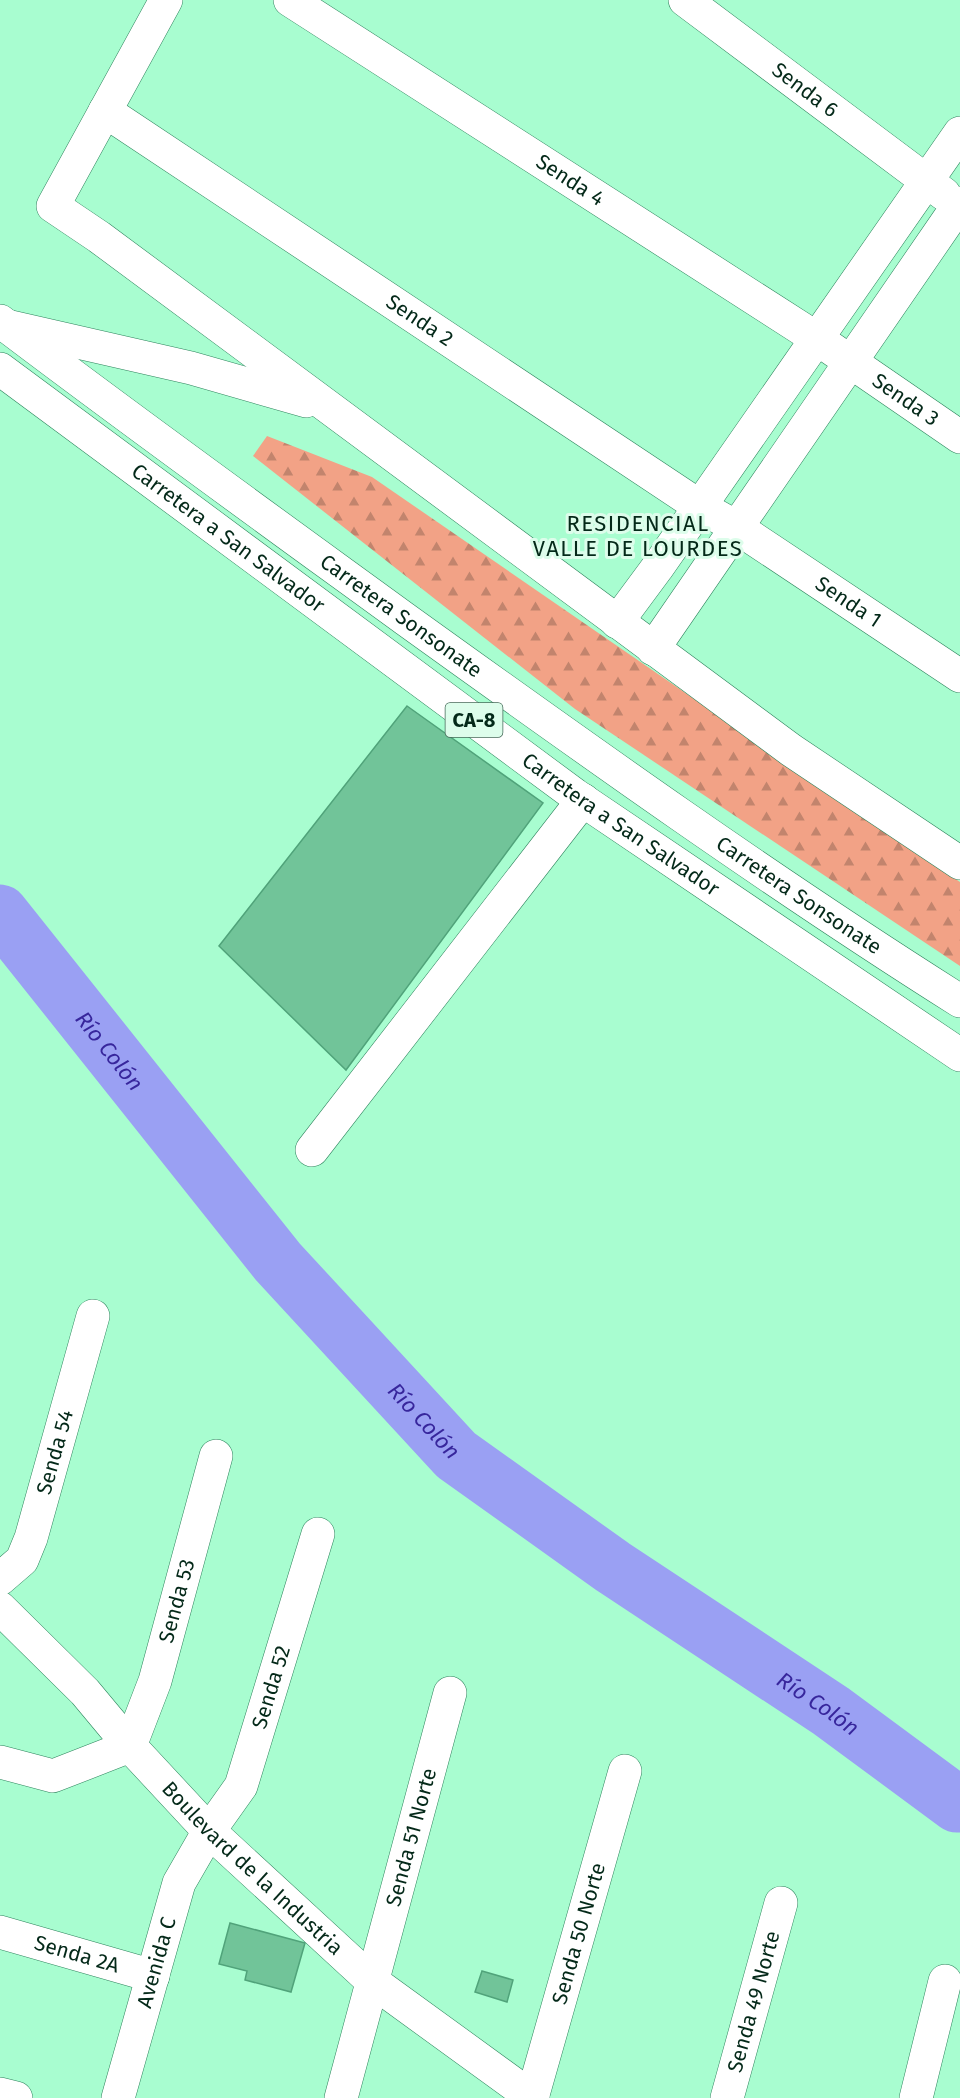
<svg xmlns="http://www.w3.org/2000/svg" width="960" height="2098" viewBox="0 0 960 2098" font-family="'Fira Sans',sans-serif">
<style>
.forest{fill:url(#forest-firs)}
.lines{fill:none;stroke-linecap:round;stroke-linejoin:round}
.river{stroke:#9aa0f3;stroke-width:57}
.building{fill:#71c499;stroke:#50a37a;stroke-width:1.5}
.street-casing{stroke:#2e845d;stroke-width:34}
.highway-casing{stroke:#2e845d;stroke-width:34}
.street{stroke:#fff;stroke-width:33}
.highway{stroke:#fff;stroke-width:33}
.labels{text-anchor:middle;stroke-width:6;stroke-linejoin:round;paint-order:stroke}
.shield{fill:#ddfdeb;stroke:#456958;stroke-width:1.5}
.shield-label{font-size:20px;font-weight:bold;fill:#042919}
.street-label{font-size:21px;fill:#042919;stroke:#ddfdeb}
.neighbourhood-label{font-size:22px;letter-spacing:1.5px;fill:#042919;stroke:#ddfdeb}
.water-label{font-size:22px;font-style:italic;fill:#37269c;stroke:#ddfdeb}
</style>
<defs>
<pattern id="forest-firs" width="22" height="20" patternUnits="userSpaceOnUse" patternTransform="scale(1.5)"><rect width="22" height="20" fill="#f2a286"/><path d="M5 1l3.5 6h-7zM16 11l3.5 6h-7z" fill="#c2846d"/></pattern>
</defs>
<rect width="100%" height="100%" fill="#a8fdd0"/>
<polygon class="forest" points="267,436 372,477 960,882 960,966 575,709 253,456"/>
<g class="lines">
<path class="river" id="s1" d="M0,913l278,349 178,193 157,112 218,144 126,93h3"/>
</g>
<g class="building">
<polygon points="407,706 543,803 346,1070 219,946"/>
<polygon points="230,1923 305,1943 291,1992 245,1980 247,1971 219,1964"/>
<polygon points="482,1971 513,1980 507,2002 475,1992"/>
</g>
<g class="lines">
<g class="street-casing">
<g id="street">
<polyline points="166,0 53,206 99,237 791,750 960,863"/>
<path id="s2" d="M290,0l526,338 144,99"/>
<path id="s3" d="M685,0l259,194"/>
<path id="s4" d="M105,111l594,395 37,21 224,149"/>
<polyline points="7,326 191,368 306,401"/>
<polyline points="617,622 657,568 960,133"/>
<polyline points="653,649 960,203"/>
<polyline points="312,1150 583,800"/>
<path id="s5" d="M0,1579l22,-19 9,-22 62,-222"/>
<path id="s6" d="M0,1608l85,84 45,54 79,85 163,150 161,117"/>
<path id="s7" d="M0,1762l53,14 77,-30 25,-65 61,-225"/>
<path id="s8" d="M0,1932l153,44"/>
<polyline points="0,2094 16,2098"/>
<path id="s9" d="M118,2098l61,-215 30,-52 32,-45 77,-252"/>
<path id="s10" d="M341,2098l109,-405"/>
<path id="s11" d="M532,2098l93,-327"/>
<path id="s12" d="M727,2098l54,-195"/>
<polyline points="916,2098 945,1981"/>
</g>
</g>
<g class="highway-casing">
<g id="highway">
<path id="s13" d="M0,321c133,101 269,199 405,298 182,131 365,262 555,382"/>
<path id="s14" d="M0,369l575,426 385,260"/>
</g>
</g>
<use href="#street" class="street"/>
<use href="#highway" class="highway"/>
</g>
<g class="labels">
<rect class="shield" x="445.5" y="703" width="57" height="34" rx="4.5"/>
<g class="shield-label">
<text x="474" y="727">CA-8</text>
</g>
<g class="street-label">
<text dy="7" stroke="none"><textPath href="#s3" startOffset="150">Senda 6</textPath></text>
<text dy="7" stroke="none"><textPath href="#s2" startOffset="333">Senda 4</textPath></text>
<text dy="7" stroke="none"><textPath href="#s4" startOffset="378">Senda 2</textPath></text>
<text dy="7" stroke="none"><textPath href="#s2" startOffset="734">Senda 3</textPath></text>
<text dy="7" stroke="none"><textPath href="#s14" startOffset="284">Carretera a San Salvador</textPath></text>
<text dy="7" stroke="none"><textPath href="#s4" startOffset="891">Senda 1</textPath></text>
<text dy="7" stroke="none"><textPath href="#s13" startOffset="498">Carretera Sonsonate</textPath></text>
<text dy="7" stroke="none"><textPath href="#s14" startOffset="770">Carretera a San Salvador</textPath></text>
<text dy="7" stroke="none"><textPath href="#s13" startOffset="984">Carretera Sonsonate</textPath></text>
<text dy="7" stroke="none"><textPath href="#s5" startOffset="142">Senda 54</textPath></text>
<text dy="7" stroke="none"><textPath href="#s7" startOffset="290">Senda 53</textPath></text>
<text dy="7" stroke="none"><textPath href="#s9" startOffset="442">Senda 52</textPath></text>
<text dy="7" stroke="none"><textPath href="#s10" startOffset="270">Senda 51 Norte</textPath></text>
<text dy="7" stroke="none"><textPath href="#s6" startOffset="363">Boulevard de la Industria</textPath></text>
<text dy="7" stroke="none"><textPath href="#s11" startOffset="171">Senda 50 Norte</textPath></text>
<text dy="7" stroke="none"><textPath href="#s8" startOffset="80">Senda 2A</textPath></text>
<text dy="7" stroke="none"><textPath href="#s9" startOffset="141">Avenida C</textPath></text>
<text dy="7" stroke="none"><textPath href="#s12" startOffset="100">Senda 49 Norte</textPath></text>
</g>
<g class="neighbourhood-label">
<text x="638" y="531">RESIDENCIAL<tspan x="638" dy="25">VALLE DE LOURDES</tspan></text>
</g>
<g class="water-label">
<text dy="8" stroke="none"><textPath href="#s1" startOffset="176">Río Colón</textPath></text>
<text dy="8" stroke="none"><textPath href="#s1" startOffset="662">Río Colón</textPath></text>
<text dy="8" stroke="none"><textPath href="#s1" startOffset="1148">Río Colón</textPath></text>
</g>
</g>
</svg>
